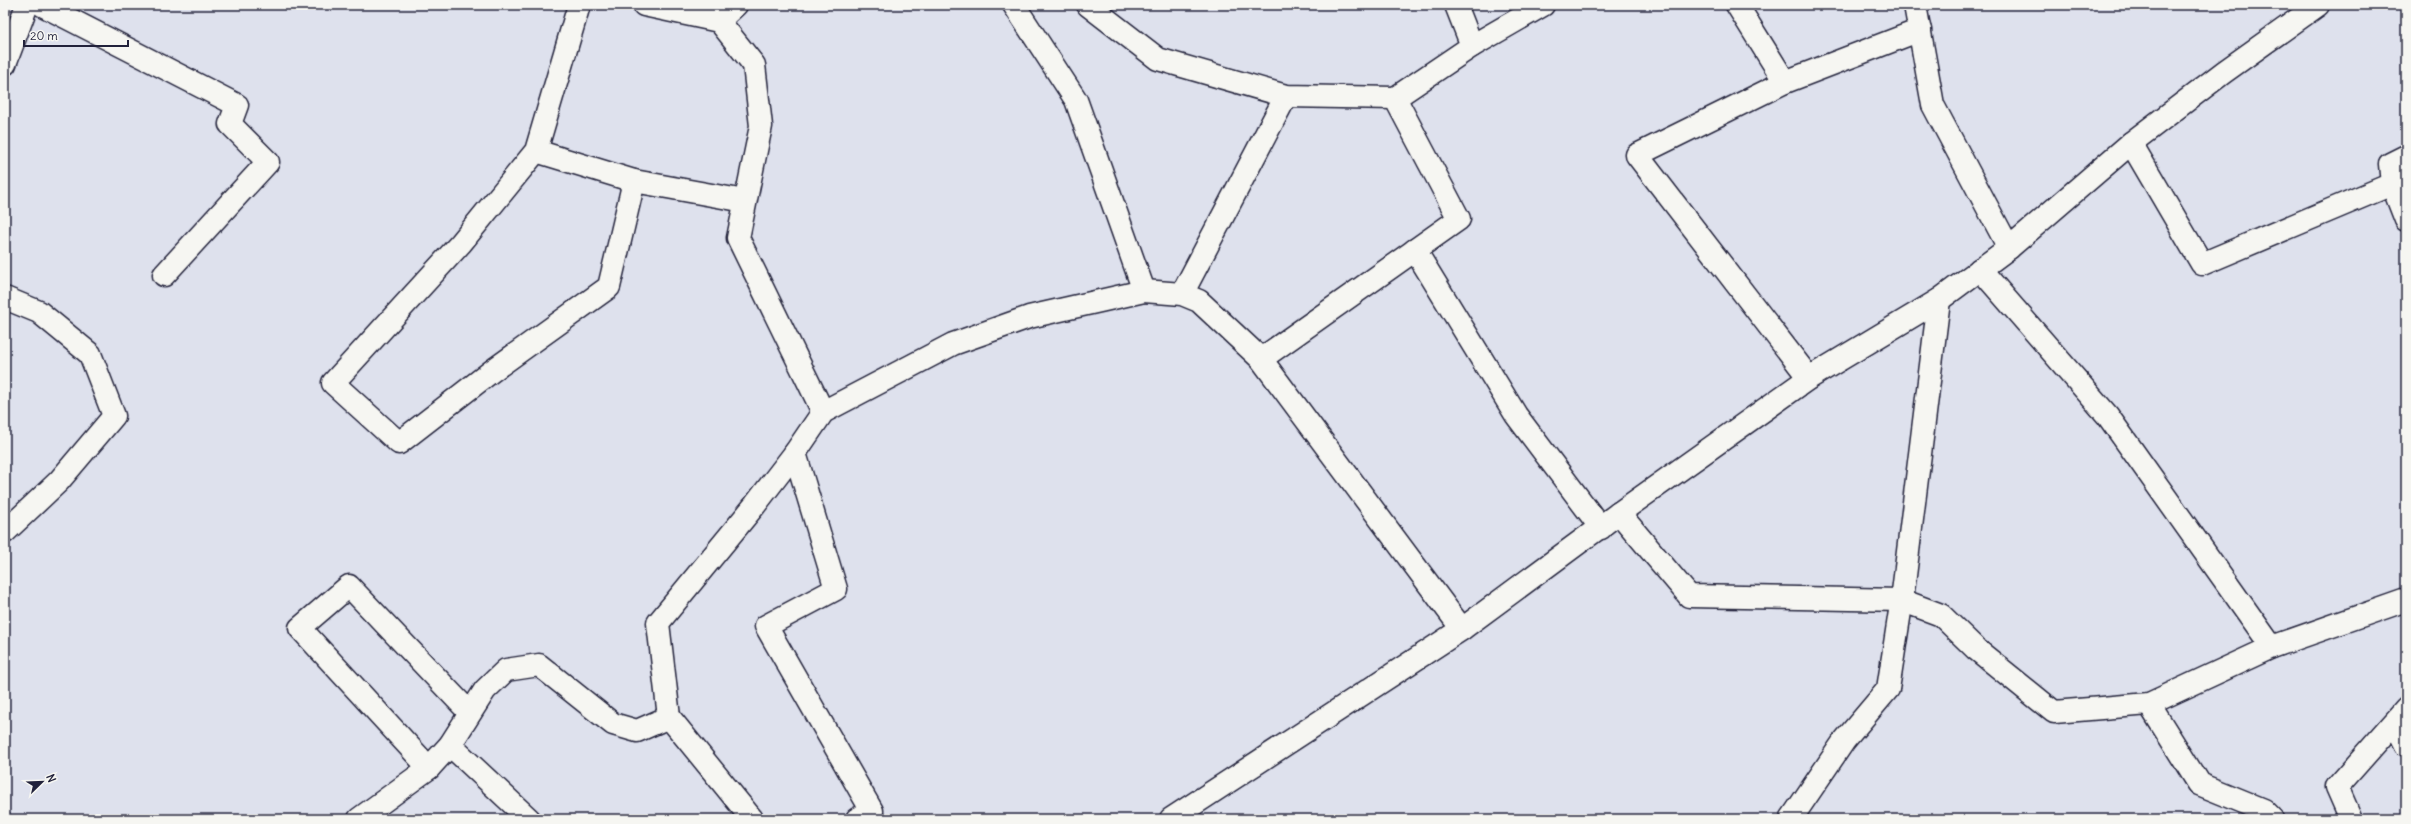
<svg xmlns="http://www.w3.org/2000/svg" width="2411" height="824" viewBox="0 0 2411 824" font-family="Delius,sans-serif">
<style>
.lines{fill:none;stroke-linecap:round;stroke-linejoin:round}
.minor-casing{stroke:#22223b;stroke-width:25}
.minor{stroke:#f6f6f2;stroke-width:22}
</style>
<rect width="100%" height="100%" fill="#dee1ed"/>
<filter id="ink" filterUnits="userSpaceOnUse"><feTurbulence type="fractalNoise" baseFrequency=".025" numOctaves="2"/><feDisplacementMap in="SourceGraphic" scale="8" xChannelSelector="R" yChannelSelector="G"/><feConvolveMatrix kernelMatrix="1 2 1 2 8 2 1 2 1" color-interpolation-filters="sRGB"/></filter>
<g filter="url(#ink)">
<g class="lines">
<g class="minor-casing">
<g id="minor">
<polyline points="42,5 237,105 230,124 268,162 164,275"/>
<polyline points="644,5 719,21 754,65 761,126 738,238 823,412"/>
<polyline points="1088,5 1158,59 1286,96 1395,98 1472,46 1456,5"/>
<polyline points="1737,5 1785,82"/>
<polyline points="1915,5 1933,105 2009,248"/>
<polyline points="719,21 736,5"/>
<polyline points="1472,46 1543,5"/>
<polyline points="5,64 27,5"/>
<polyline points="2131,143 2202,264 2392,184"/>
<polyline points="536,151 634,181 609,287 492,371 399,443 333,383 461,243 536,151 579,5"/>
<polyline points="2406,156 2390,164 2392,184 2406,220"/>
<polyline points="634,181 745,201"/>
<polyline points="1415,250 1516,415 1601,528"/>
<polyline points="1980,269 2108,416 2272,647"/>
<polyline points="1144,291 1182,294 1199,301 1261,359 1462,629"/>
<polyline points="1182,294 1286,96"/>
<polyline points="5,298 39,312 90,354 114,416 59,481 5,532"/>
<polyline points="1261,359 1459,219 1395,98"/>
<polyline points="1809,378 1637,155 1785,82 1920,30"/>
<polyline points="795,453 836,589 766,626 872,811 857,819"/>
<polyline points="1619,513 1689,596 1901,600 1941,615 1976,649 2054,712 2149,704 2272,647 2406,600"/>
<polyline points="2149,704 2199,784 2263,810 2272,819"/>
<polyline points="669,717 658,623 755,505 795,453 823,412 953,344 1029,317 1144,291 1076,100 1014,5"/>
<polyline points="2395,723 2406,745"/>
<polyline points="450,745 529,819"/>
<polyline points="429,768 300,628 349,586 470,713"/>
<polyline points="359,819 429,768 450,745 485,690 506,670 539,665 613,724 637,731 669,717 752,819"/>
<polyline points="1171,819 1462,629 1619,513 1809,378 1939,300 2009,248 2131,143 2224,72 2318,5"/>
<polyline points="1791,819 1844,741 1888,689 1903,592 1939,300"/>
<polyline points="2351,819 2337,787 2406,709"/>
</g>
</g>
<use href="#minor" class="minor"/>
</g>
</g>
<rect width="2411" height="824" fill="none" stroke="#f6f6f2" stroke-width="20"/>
<rect x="10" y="10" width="2391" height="804" fill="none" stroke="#22223b" stroke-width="1.5" filter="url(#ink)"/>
<g transform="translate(42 782) rotate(67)" stroke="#f6f6f2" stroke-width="3" paint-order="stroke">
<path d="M0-3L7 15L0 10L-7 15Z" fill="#22223b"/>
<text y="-6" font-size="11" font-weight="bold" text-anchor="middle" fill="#22223b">N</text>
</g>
<path d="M24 40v6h104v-6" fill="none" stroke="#22223b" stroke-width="2"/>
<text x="30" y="40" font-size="12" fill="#22223b" stroke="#f6f6f2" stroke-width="3" paint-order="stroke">20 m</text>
</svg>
